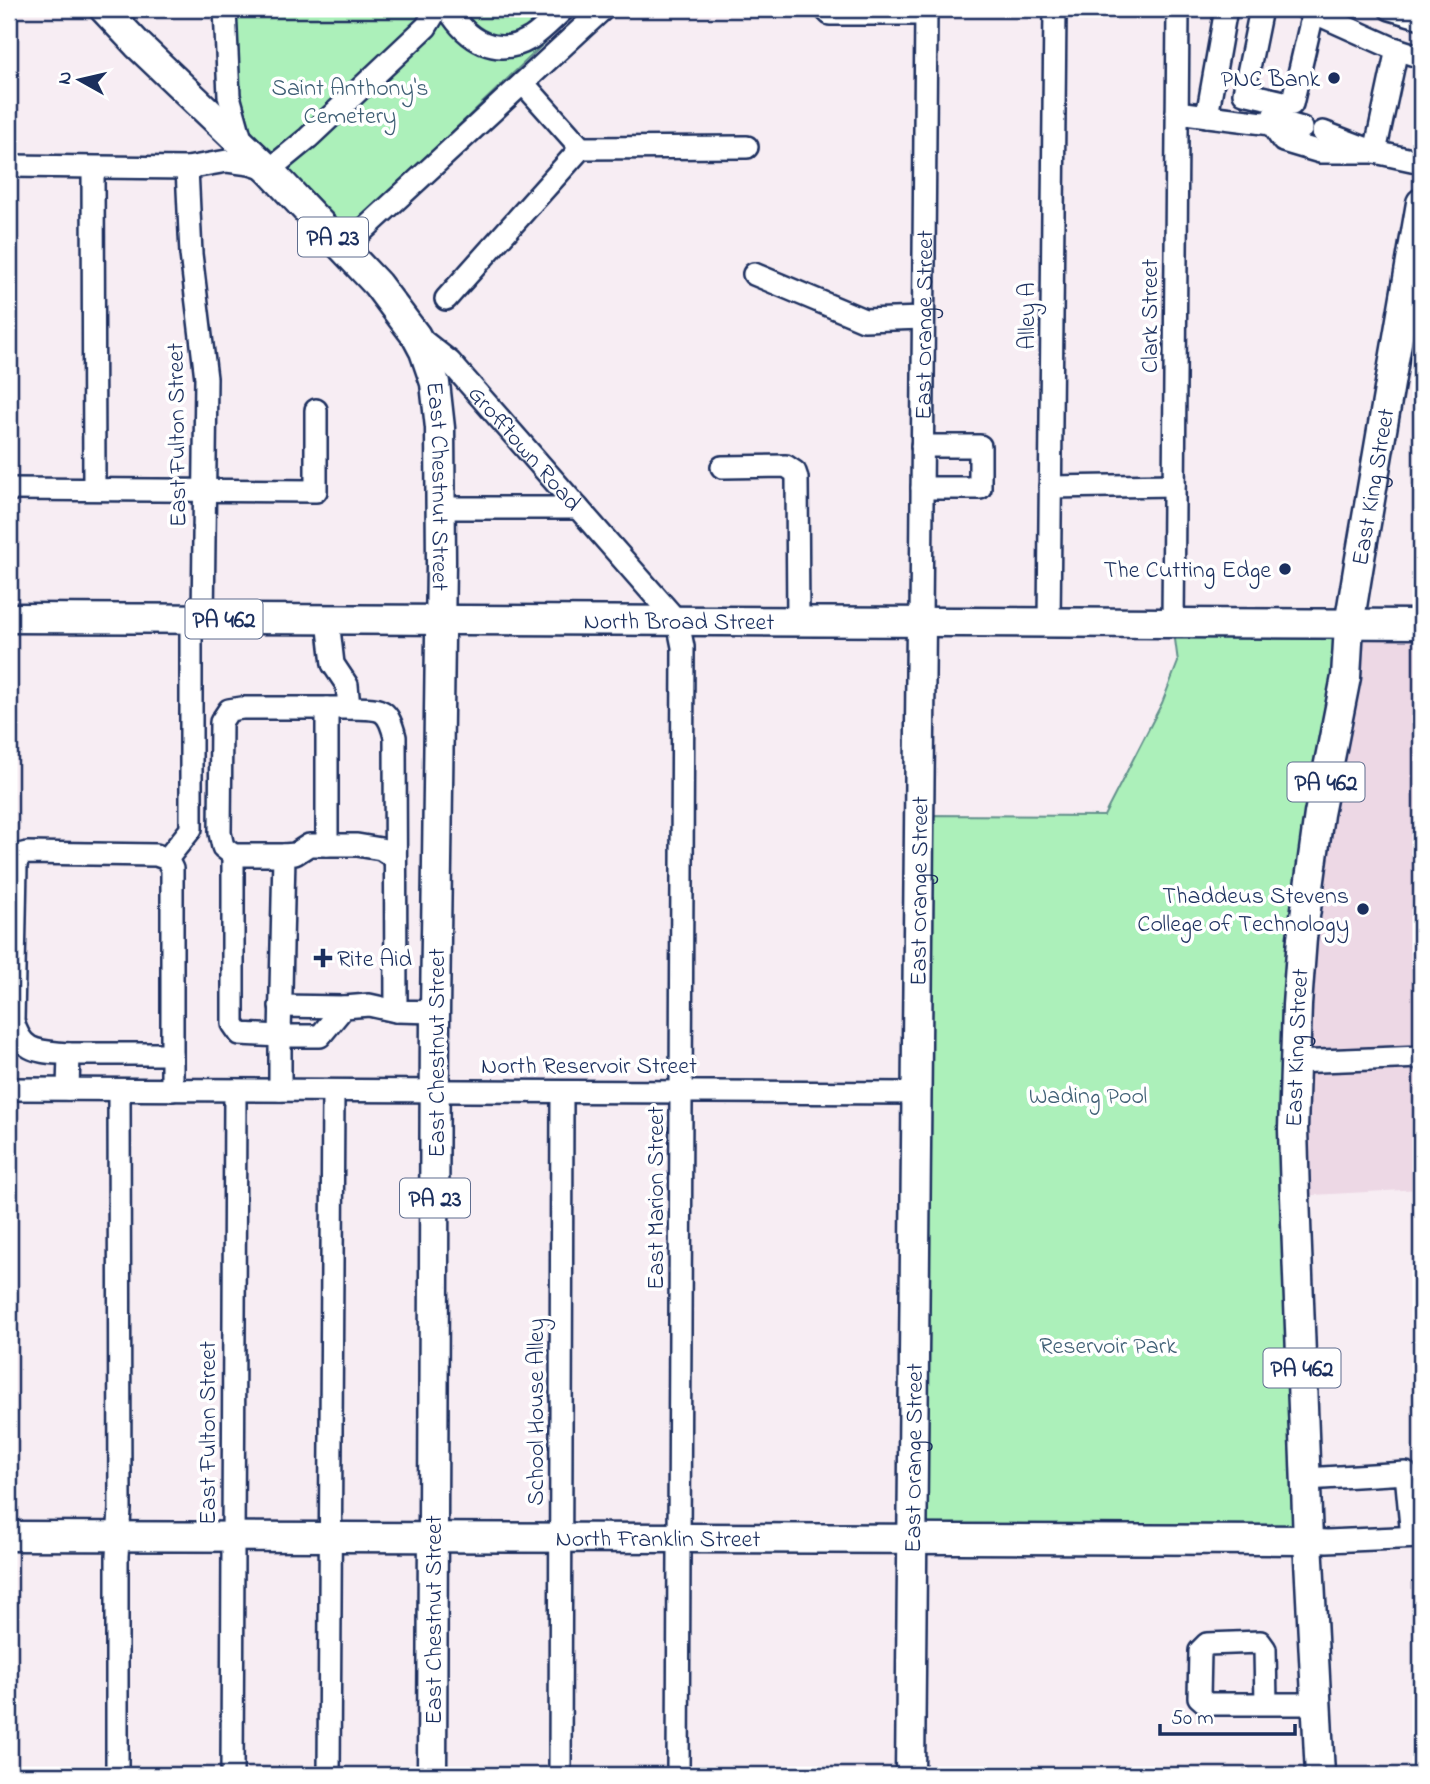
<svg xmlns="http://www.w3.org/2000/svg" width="1430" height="1784" viewBox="0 0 1430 1784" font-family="'Indie Flower',sans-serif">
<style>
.built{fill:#edd8e5}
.green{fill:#acf0ba;stroke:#64908c;stroke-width:2}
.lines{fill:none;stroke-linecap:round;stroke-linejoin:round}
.minor-casing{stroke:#1b2f5e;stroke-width:26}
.major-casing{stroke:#1b2f5e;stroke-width:33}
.minor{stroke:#fff;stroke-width:21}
.major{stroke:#fff;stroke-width:28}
.poi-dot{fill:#1b2f5e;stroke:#fff;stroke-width:2.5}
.labels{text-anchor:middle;stroke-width:7;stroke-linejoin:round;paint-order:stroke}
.shield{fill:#fff;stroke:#5f6d8e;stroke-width:2}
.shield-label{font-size:23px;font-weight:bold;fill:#1b2f5e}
.poi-label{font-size:24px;fill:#1b2f5e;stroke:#fff;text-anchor:end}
.park-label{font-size:24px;fill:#3f5f75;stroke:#fff}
.street-label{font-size:24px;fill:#1b2f5e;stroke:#fff}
</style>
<rect width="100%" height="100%" fill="#f7edf3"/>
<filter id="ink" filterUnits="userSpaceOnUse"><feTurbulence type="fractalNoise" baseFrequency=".0143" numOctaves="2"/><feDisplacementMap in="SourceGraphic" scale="14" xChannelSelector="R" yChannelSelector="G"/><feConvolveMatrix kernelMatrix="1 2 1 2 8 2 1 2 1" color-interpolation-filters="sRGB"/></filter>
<g filter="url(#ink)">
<polygon class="built" points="1421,624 1421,1189 1295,1196 1293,1129 1349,625"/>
<g class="green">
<polygon points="237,9 580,9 349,231 250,130 234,71"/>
<polygon points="1173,624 1349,625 1302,938 1308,1540 913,1540 919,815 1104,816 1162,703 1178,662"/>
</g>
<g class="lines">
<g class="minor-casing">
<g id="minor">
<polyline points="225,9 229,96 242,143"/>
<path d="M448,9c19,31 48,50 83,29 12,-8 23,-20 33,-29"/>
<polyline points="825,9 830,14 926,14"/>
<polyline points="1261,9 1244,93 1292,104 1314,9"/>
<polyline points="1306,9 1393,48 1421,57"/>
<polyline points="1390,9 1421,18"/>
<polyline points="523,83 581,148 747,147"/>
<polyline points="1177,112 1271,124 1283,141 1320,152 1375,152 1421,162"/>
<polyline points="1274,114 1271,124 1285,123 1302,128"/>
<polyline points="1207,116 1226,9"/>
<polyline points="1323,132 1375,152 1397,49"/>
<polyline points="9,166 187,168 227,161 250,164 269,170 308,138 426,27 437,9"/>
<polyline points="93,168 94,489"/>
<polyline points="187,168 191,254 206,378 203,619"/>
<polyline points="344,248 603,9"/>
<polyline points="754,274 864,320 923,318"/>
<polyline points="446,299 581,148"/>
<path id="s1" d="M417,336l33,26 228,260 5,25 -5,1128"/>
<polyline points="722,467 786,466 795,472 797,478 798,622"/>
<polyline points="1050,487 1174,485"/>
<polyline points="922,488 980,488 980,446 922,446"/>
<polyline points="9,489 316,491 316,410"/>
<polyline points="441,508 578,508"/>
<path id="s2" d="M921,623l5,-614"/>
<polyline points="1049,624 1055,9"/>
<polyline points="1173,624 1178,9"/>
<path d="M349,708c30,1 38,-3 46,29l1,274 39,1"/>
<polyline points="327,845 327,708 349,708 347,685 333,664 328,620"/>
<polyline points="233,855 284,855"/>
<polyline points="395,858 381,849 357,845 309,845 295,854 284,855 280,1036 320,1036 344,1007 369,1005 396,1011"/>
<polyline points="167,859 191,829 191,619"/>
<polyline points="280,1006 344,1007"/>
<path d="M69,1054c-30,-3 -47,0 -56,-33l3,-156 3,-10 8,-2 129,2 11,4 5,10v185"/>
<polyline points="1294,1062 1421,1057"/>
<polyline points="9,1089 917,1093"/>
<polyline points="68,1089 69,1054 172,1054 172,1090"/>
<polyline points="280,1090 280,1036 240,1034 233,1024 233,855 223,847 220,833 221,722 229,710 242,708 327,708"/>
<polyline points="1306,1479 1406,1473 1412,1537"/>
<polyline points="1308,1540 1327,1541 1421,1537"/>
<polyline points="1266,1704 1265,1649 1260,1642 1207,1644 1200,1651 1199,1697 1207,1704 1317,1704"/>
<polyline points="117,1775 117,1556 120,1509 119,1090"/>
<polyline points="232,1775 235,1090"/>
<polyline points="329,1775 333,1091"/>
<polyline points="560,1775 562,1092"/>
</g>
</g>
<g class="major-casing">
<g id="major">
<path id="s3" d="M104,9l33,35 132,126 108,114 39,52 8,15 11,32 5,45 1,134 -6,450 -3,763"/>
<path id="s4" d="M9,618l1412,6"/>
<path id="s5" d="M9,1536l1299,4"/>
<path id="s6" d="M910,1775l11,-1152"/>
<path id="s7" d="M1320,1775l-12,-235 -13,-344 -2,-67 4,-124 5,-67 17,-124 27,-137 3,-52 10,-61 62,-361"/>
</g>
</g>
<use href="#minor" class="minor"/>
<use href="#major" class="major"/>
</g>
</g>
<g class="poi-dot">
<circle cx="1334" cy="78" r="7"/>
<circle cx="1285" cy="569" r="7"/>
<circle cx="1363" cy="909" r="7"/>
<path d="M319.5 947.5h7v7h7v7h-7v7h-7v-7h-7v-7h7z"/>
</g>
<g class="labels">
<g class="shield">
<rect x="298" y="217.5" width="70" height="39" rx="5"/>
<rect x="185.5" y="599.5" width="77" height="39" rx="5"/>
<rect x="1287.5" y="762.5" width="77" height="39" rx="5"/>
<rect x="400" y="1178.5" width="70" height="39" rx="5"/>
<rect x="1263.5" y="1348.5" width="77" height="39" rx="5"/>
</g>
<g class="shield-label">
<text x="333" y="245">PA 23</text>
<text x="224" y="627">PA 462</text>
<text x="1326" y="790">PA 462</text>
<text x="435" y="1206">PA 23</text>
<text x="1302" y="1376">PA 462</text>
</g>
<g class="poi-label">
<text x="1320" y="86">PNC Bank</text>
<text x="1271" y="577">The Cutting Edge</text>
<text x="1349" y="903">Thaddeus Stevens<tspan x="1349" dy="28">College of Technology</tspan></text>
<text x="337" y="966" text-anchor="start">Rite Aid</text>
</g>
<g class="park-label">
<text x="350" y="95">Saint Anthony's<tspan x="350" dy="28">Cemetery</tspan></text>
<text x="1088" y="1103">Wading Pool</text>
<text x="1108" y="1353">Reservoir Park</text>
</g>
<g class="street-label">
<text transform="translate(1026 316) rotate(-90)" y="8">Alley A</text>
<text transform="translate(1149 316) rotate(-90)" y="8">Clark Street</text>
<text dy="8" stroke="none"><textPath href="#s2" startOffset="298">East Orange Street</textPath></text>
<text transform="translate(176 435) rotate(-91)" y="8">East Fulton Street</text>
<text dy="8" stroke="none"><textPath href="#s1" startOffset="156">Grofftown Road</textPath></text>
<text dy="8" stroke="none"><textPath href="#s7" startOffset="1295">East King Street</textPath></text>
<text dy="8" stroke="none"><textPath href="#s3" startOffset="607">East Chestnut Street</textPath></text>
<text dy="8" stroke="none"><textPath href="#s4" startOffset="670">North Broad Street</textPath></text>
<text dy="8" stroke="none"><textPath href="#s6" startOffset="884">East Orange Street</textPath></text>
<text dy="8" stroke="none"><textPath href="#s7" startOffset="728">East King Street</textPath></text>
<text transform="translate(436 1053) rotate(-90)" y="8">East Chestnut Street</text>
<text x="589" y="1073">North Reservoir Street</text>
<text transform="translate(655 1198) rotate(-90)" y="8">East Marion Street</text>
<text transform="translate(535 1412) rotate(-90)" y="8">School House Alley</text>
<text transform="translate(207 1433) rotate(-90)" y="8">East Fulton Street</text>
<text dy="8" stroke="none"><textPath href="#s6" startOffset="317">East Orange Street</textPath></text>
<text dy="8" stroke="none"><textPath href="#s5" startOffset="649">North Franklin Street</textPath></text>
<text transform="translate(433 1620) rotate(-90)" y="8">East Chestnut Street</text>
</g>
</g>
<rect width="1430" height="1784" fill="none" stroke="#fff" stroke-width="35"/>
<rect x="18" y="18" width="1395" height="1749" fill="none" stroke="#1b2f5e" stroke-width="2.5" filter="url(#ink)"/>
<g transform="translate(80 80) rotate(278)" stroke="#ffffff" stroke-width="5" paint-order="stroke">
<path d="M0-5L12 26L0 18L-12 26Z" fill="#1b2f5e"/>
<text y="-10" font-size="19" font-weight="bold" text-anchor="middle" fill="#1b2f5e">N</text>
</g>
<path d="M1160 1724v10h135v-10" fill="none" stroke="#1b2f5e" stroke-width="3.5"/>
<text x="1171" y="1724" font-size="21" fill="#1b2f5e" stroke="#ffffff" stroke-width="5" paint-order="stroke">50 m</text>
</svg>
